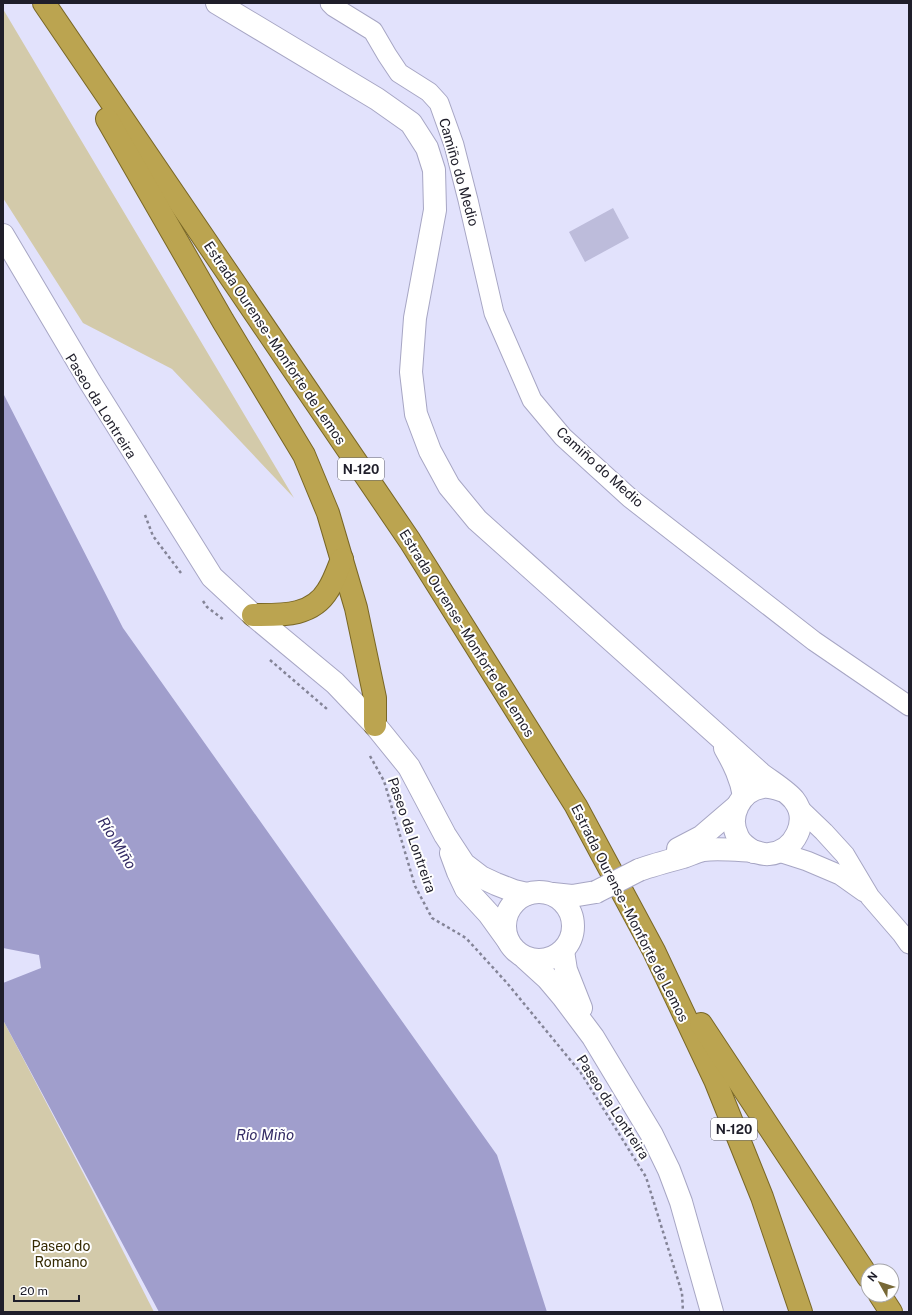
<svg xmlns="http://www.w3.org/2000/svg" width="912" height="1315" viewBox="0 0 912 1315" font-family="'Public Sans',sans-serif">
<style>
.green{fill:#d3caaa}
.water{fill:#a09ecc}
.building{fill:#bdbcdb}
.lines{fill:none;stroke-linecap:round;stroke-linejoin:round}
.minor-casing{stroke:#a7a6c4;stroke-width:21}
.tertiary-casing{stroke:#a7a6c4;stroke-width:24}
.trunk-casing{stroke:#796726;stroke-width:24}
.path{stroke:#848497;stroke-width:2.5;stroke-dasharray:3 3;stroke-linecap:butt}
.minor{stroke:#fff;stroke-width:19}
.tertiary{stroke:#fff;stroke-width:22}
.trunk{stroke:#bba450;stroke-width:22}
.tertiary-bridge-casing{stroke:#a7a6c4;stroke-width:24;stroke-linecap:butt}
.tertiary-bridge{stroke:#fff;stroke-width:22}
.labels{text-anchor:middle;stroke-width:4;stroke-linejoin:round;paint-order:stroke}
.shield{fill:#fff;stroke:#62626a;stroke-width:1}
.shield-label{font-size:13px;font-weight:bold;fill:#1f1e2a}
.street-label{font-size:14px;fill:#1f1e2a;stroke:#fff}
.park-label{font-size:14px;fill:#352a02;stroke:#fff}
.water-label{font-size:15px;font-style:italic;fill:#362e66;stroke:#fff}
</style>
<rect width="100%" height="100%" fill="#e2e2fc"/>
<g class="green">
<polygon points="3,9 294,498 172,369 83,323 3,198"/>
<polygon points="3,1020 92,1190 154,1312 3,1312"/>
</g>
<polygon class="water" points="3,393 123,628 497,1155 547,1312 159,1312 3,1020 3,983 41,968 39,955 3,948"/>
<polygon class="building" points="613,208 629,238 585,262 569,232"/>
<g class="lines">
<g class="minor-casing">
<g id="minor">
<polyline points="330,3 334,7 373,31 387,55 399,73 429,92 439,103 454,145 468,200 494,313 532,400 563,437 630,498 814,641 909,706"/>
<polyline points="799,808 824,832 845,855 870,897 902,934 909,944"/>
<polyline points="779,852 807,861 840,875 864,892"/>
</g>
</g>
<g class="tertiary-casing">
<g id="tertiary">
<path d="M217,3l160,96 34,24 16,25 7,22 1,40 -20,108 -4,54 5,42 14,37 19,35 28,34 283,253c10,8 27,18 34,27 16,20 1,52 -25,54 -6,1 -11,-2 -18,-3 -15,-1 -32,-3 -48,-1 -7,2 -14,5 -20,7 -15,4 -30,8 -44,13"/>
<polyline points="3,235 90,382 212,577 253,615 335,683 375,725 409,767 445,835 464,864 481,877 496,884 514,891 527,894"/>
<path d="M725,748c9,16 16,30 19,48"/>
<polyline points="678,849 701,837 736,807"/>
<path d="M754,852c-6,-4 -13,-8 -16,-15 -11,-20 2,-47 25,-50 6,-1 12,1 18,3"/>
<polyline points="451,853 458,872 466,889 489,914 507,939"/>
<circle cx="539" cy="926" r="34"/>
<polyline points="553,894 572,896 596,892"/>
<polyline points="563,951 566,970 581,1008"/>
<polyline points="525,958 547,978 563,997 593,1037 652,1135 669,1170 681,1202 712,1312"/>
</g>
</g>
<g class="trunk-casing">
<g id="trunk">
<polyline points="44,3 410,541 576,806 654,951 715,1080 762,1197 801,1312"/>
<polyline points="107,119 223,321 304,455 328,513 356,608 375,698 375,725"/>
<path d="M253,615c28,0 59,2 75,-25 6,-9 10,-21 14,-31"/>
<polyline points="701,1024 868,1277"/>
<polyline points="880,1295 891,1312"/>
</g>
</g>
<g class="path">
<polyline points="145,515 153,536 181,573"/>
<polyline points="203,601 207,607 224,620"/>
<polyline points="270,660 327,709"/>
<polyline points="370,756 384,781 415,886 432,918 466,938 507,983 581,1073 646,1177 682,1293 683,1312"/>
</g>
<use href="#minor" class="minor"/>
<use href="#tertiary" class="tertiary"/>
<use href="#trunk" class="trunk"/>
<g class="tertiary-bridge-casing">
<polyline id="tertiary-bridge" points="596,892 639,870"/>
</g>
<use href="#tertiary-bridge" class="tertiary-bridge"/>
</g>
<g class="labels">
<g class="shield">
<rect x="338" y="458" width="46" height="22" rx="3"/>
<rect x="711" y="1118" width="46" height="22" rx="3"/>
</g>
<g class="shield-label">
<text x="361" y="474">N-120</text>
<text x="734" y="1134">N-120</text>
</g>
<g class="street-label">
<text transform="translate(459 172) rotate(74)" y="5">Camiño do Medio</text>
<text transform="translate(275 343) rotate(56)" y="5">Estrada Ourense - Monforte de Lemos</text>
<text transform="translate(101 406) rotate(58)" y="5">Paseo da Lontreira</text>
<text transform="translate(600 467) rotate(42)" y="5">Camiño do Medio</text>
<text transform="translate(467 633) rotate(58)" y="5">Estrada Ourense - Monforte de Lemos</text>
<text transform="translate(412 835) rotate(71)" y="5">Paseo da Lontreira</text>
<text transform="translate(630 913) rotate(63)" y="5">Estrada Ourense - Monforte de Lemos</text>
<text transform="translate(613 1107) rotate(57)" y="5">Paseo da Lontreira</text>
</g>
<g class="park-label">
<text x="61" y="1251">Paseo do<tspan x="61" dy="16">Romano</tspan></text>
</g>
<g class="water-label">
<text transform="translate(117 843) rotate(58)" y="5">Río Miño</text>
<text x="265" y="1140">Río Miño</text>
</g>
</g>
<rect width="912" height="1315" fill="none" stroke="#1f1e2a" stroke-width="8"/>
<g transform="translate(880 1283) rotate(309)"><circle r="19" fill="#ffffff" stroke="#a5a5aa"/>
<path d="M0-3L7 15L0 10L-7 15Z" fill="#776836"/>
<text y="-6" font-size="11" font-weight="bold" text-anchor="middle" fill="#1f1e2a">N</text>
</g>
<path d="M14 1295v6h65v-6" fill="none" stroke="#1f1e2a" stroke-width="2"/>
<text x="20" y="1295" font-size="12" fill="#1f1e2a" stroke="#ffffff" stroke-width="3" paint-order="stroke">20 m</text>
</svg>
